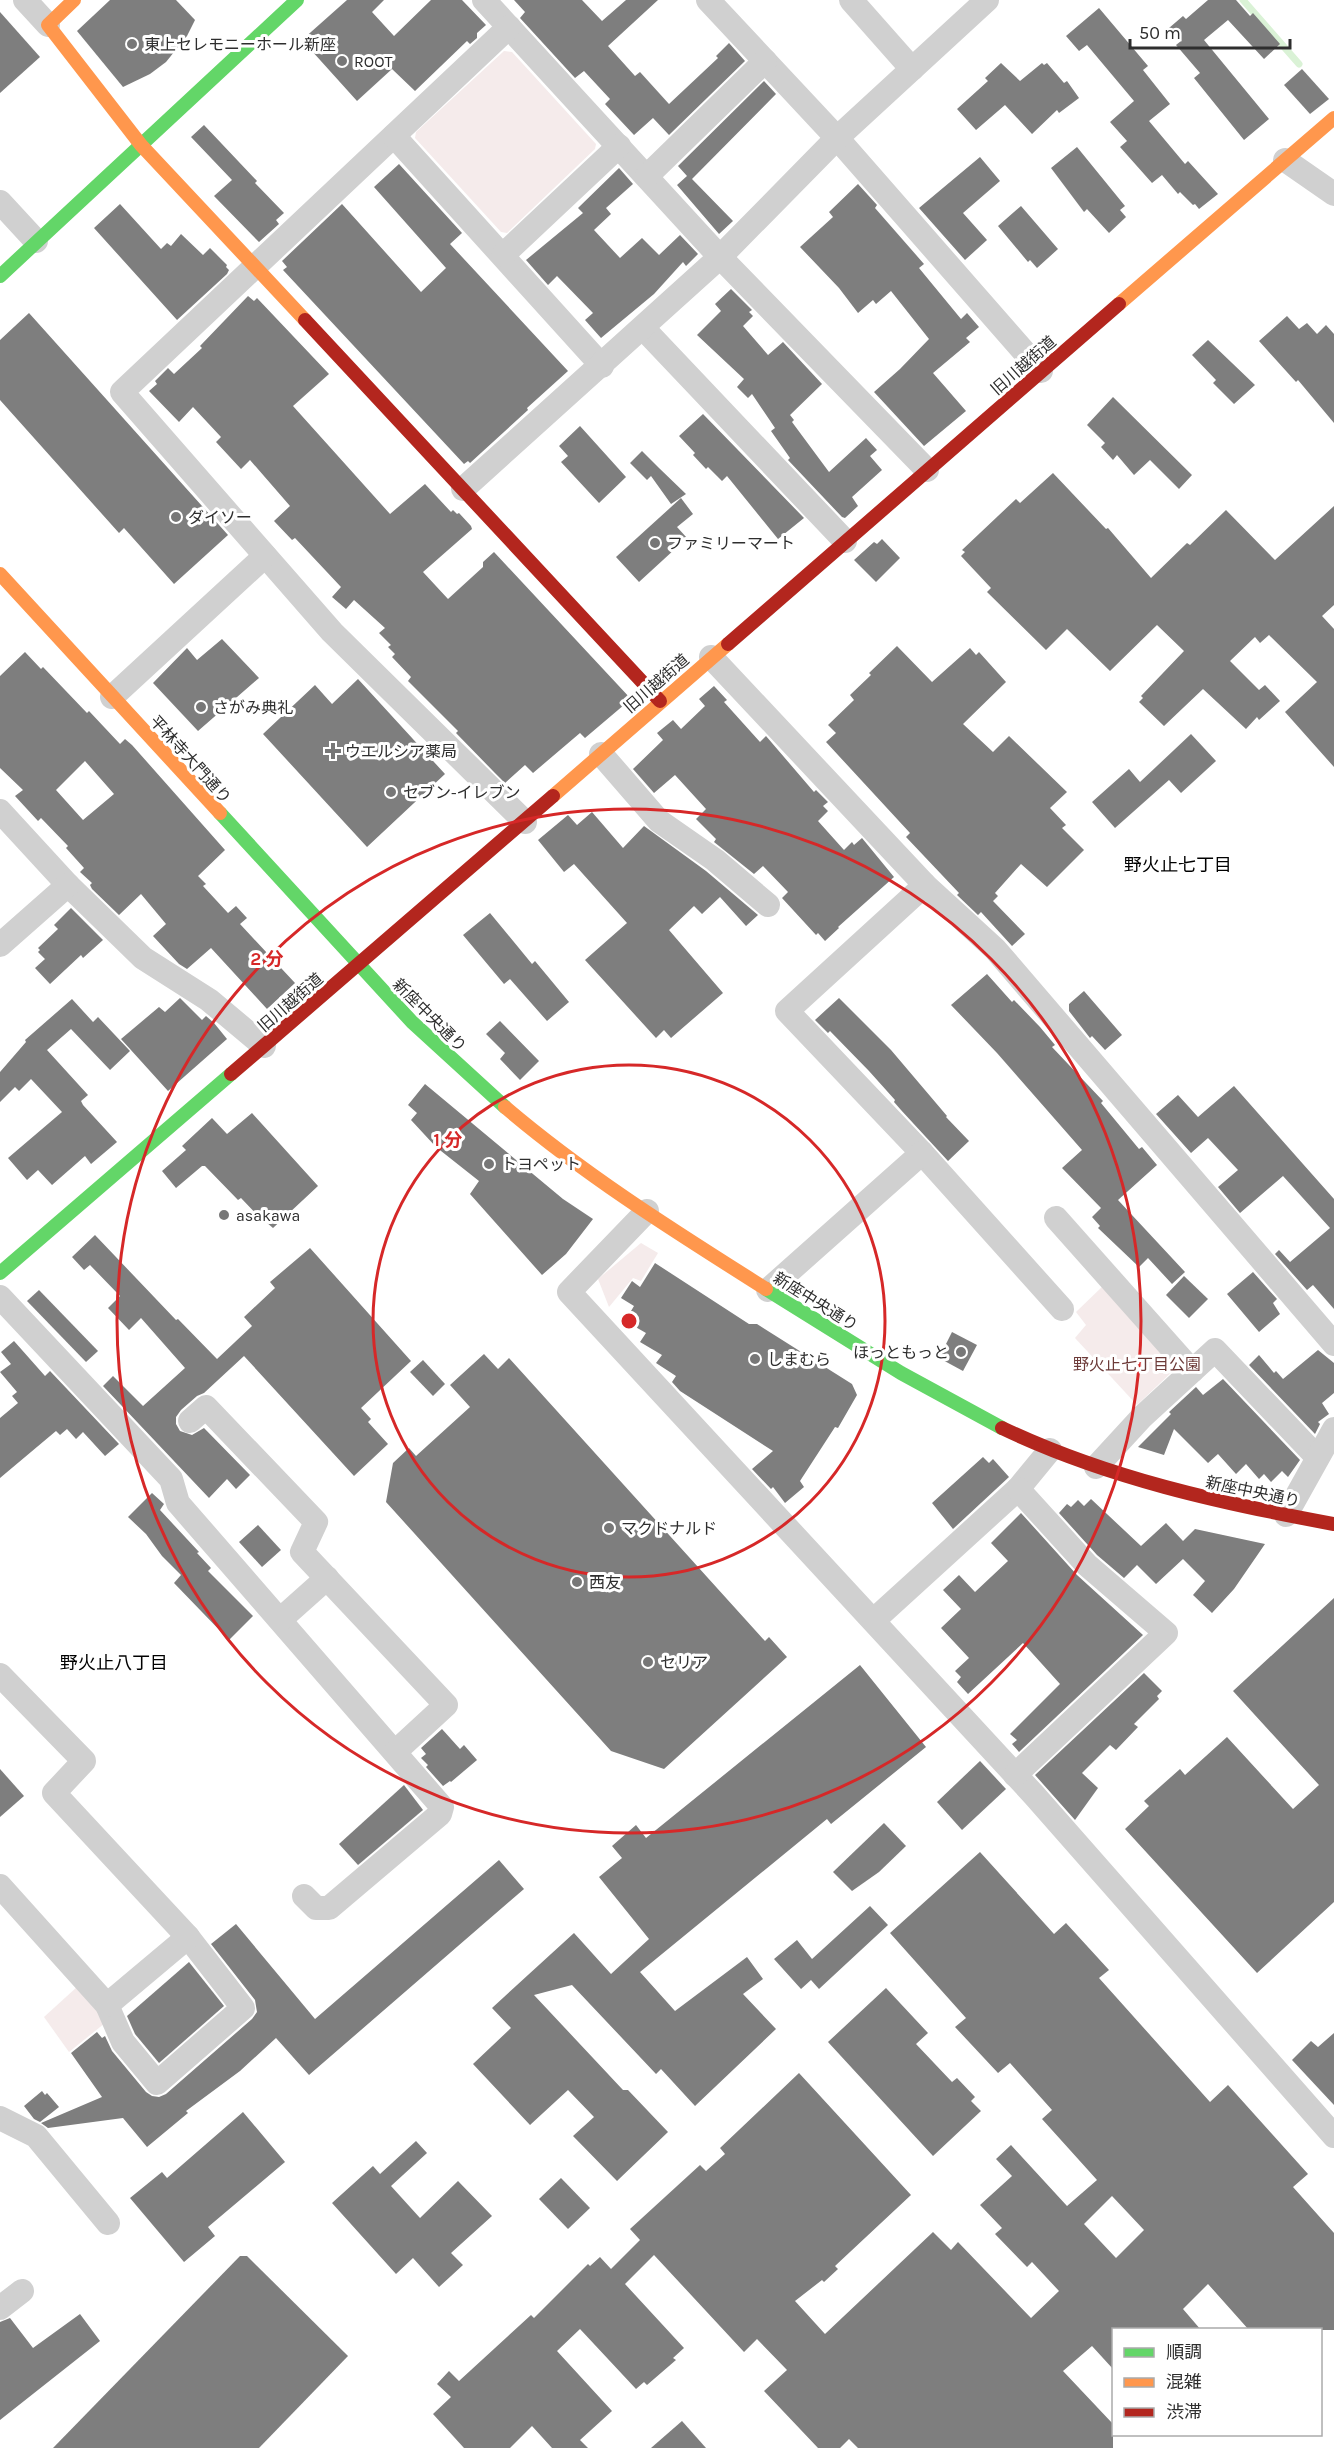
<svg xmlns="http://www.w3.org/2000/svg" width="1334" height="2448" viewBox="0 0 1334 2448" font-family="Karla,'Noto Sans JP',sans-serif">
<style>
.green{fill:#f5ebeb}
.lines{fill:none;stroke-linecap:round;stroke-linejoin:round}
.stream{stroke:#daf2d6;stroke-width:7}
.building{fill:#7e7e7e;fill-rule:evenodd}
.street{stroke:#d0d0d0;stroke-width:24}
.fast{stroke:#63d668;stroke-width:14}
.slow{stroke:#ff974d;stroke-width:14}
.jam{stroke:#b3261e;stroke-width:14}
.ring{fill:none;stroke:#d62828;stroke-width:3}
.poi-dot{fill:#777;stroke:#fff;stroke-width:2}
.labels{text-anchor:middle;stroke-width:6;stroke-linejoin:round;paint-order:stroke}
.poi-label{font-size:16px;fill:#2e2e2e;stroke:#fff;text-anchor:start}
.street-label{font-size:16px;fill:#2e2e2e;stroke:#fff}
.park-label{font-size:16px;fill:#6c3a38;stroke:#fff}
.neighbourhood-label{font-size:18px;fill:#000;stroke:#fff}
.centre{fill:#d62828;stroke:#fff;stroke-width:3}
.ring-label{font-size:18px;text-anchor:middle;font-weight:bold;fill:#d62828;stroke:#fff;stroke-width:6;stroke-linejoin:round;paint-order:stroke}
</style>
<rect width="100%" height="100%" fill="#fff"/>
<g class="green">
<polygon points="504,51 512,52 596,144 595,149 507,233 501,232 415,138 416,132"/>
<polygon points="641,1243 658,1253 641,1281 633,1278 609,1307 598,1279"/>
<polygon points="1103,1286 1177,1367 1137,1405 1075,1338 1086,1325 1076,1312"/>
<polygon points="77,1987 95,2004 105,2023 69,2052 44,2017"/>
</g>
<g class="lines">
<polyline class="stream" points="1243,0 1299,64"/>
</g>
<g class="building">
<polygon points="110,0 176,0 195,20 187,36 166,62 150,74 123,87 77,31"/>
<polygon points="347,0 384,0 372,12 394,36 431,0 462,0 486,25 477,33 477,38 470,44 467,41 415,91 392,69 357,101 302,40"/>
<polygon points="514,0 582,0 602,21 626,0 658,0 608,46 635,76 640,72 669,104 718,58 716,56 729,43 745,61 669,135 653,118 634,135 605,104 610,99 584,71 575,78 520,18 525,12"/>
<polygon points="1208,0 1236,0 1250,16 1253,13 1280,44 1264,59 1228,20 1204,40 1269,119 1244,140 1194,78 1200,73 1176,45 1181,41 1169,28 1183,16 1186,19"/>
<polygon points="1099,8 1148,66 1143,70 1170,104 1149,121 1185,164 1188,161 1218,194 1199,209 1195,204 1193,205 1180,192 1178,194 1162,175 1152,183 1120,147 1127,141 1110,122 1134,101 1087,45 1079,51 1066,36"/>
<polygon points="0,12 40,57 0,93"/>
<polygon points="1001,63 1020,81 1042,63 1044,65 1047,63 1064,83 1067,81 1079,98 1059,113 1057,110 1032,134 1005,105 976,130 957,109 988,81 985,78"/>
<polygon points="1302,69 1329,99 1310,114 1284,85"/>
<polygon points="764,81 776,94 692,179 733,221 719,234 677,185 687,176 678,166"/>
<polygon points="204,125 257,181 255,183 284,213 276,220 279,224 259,242 214,196 232,180 191,137"/>
<polygon points="1077,147 1125,206 1120,210 1126,217 1109,233 1087,209 1084,212 1051,168"/>
<polygon points="980,157 1000,181 963,213 987,240 965,260 919,208"/>
<polygon points="399,164 462,233 450,244 568,371 527,408 528,410 517,420 470,463 468,461 464,464 283,270 287,267 282,261 342,204 421,292 446,268 374,187"/>
<polygon points="619,168 633,184 606,208 611,214 594,230 620,258 642,238 659,255 680,235 698,254 686,266 683,262 654,294 601,338 585,320 593,313 557,276 548,285 526,260 583,213 578,208"/>
<polygon points="858,184 877,205 875,208 924,264 919,268 961,319 967,313 979,327 966,338 970,342 933,373 966,411 924,446 874,392 900,369 929,339 891,291 876,304 873,300 858,313 839,288 800,247 833,217 829,212"/>
<polygon points="120,204 161,249 167,243 171,246 181,234 203,255 210,248 227,265 226,267 229,270 227,274 177,320 94,228"/>
<polygon points="1021,206 1058,249 1037,268 1030,260 1028,262 998,226"/>
<polygon points="731,289 752,310 749,312 753,316 743,326 768,355 783,342 822,384 790,415 794,420 792,422 829,472 866,438 877,450 870,456 882,470 852,497 858,506 845,518 842,517 788,460 790,458 771,431 775,428 752,394 748,398 737,387 744,379 697,335 721,311 715,304"/>
<polygon points="248,296 254,301 257,298 329,374 293,406 390,514 425,484 451,512 453,510 457,514 459,513 471,526 472,529 423,572 448,599 483,567 483,562 494,552 631,699 585,738 580,733 533,773 525,765 505,783 493,771 456,733 458,731 408,681 411,677 392,657 395,654 388,647 391,645 379,633 385,628 354,600 346,609 332,597 341,587 295,538 292,540 274,521 290,506 250,460 241,469 216,442 221,437 193,407 179,422 149,391 157,384 155,381 168,368 174,374 202,348 200,346"/>
<polygon points="29,313 228,535 174,584 124,528 119,533 0,400 0,340"/>
<polygon points="1287,316 1299,329 1307,323 1317,334 1326,325 1334,334 1334,423 1298,380 1296,382 1259,341"/>
<polygon points="1208,340 1255,385 1234,404 1213,383 1216,380 1192,355"/>
<polygon points="1113,397 1192,475 1179,489 1150,460 1134,475 1117,455 1113,460 1101,447 1105,443 1087,425"/>
<polygon points="703,414 804,518 778,539 727,476 722,481 708,467 706,469 693,455 695,453 679,436"/>
<polygon points="580,426 626,477 599,503 561,462 568,456 559,446"/>
<polygon points="642,451 659,468 686,494 671,504 651,476 647,480 630,463"/>
<polygon points="1053,473 1106,529 1108,528 1151,578 1187,543 1190,545 1226,510 1275,560 1334,506 1334,605 1322,616 1334,629 1334,767 1285,712 1317,682 1269,635 1260,643 1255,637 1230,661 1259,690 1265,685 1280,701 1259,720 1257,717 1246,729 1203,689 1164,726 1139,702 1143,698 1141,696 1184,651 1157,625 1110,671 1067,629 1046,650 987,592 991,588 961,556 965,552 962,550 1016,499 1020,503"/>
<polygon points="681,498 693,514 677,527 687,538 639,582 616,557"/>
<polygon points="882,539 900,558 876,582 854,560 874,542 877,544"/>
<polygon points="222,639 259,678 198,731 153,683 187,648 197,660"/>
<polygon points="897,646 932,682 970,648 976,655 979,652 1006,682 963,724 993,752 1009,736 1067,792 1050,808 1066,825 1062,828 1084,850 1047,887 1021,864 995,893 998,896 993,901 1025,934 1012,946 981,912 978,915 957,895 959,893 906,837 910,833 826,742 836,733 828,725 854,700 850,695 871,675 869,673"/>
<path d="M25,652l16,17 2,-2 44,46 2,-2 31,33 5,-5 7,6 93,105 -27,26 8,8 -3,2 25,27 8,-7 11,12 -7,6 55,59 -28,26 -56,-61 -24,21 -8,-5 -26,-28 13,-12 -25,-30 -22,21 -27,-26 -2,-4 2,-2 -12,-11 4,-4 -18,-20 2,-2 -27,-28 -3,3 -23,-25 8,-6 -23,-22v-92zM85,761l29,33 -31,26 -27,-30z"/>
<polygon points="358,679 445,774 367,847 263,734 315,685 332,704"/>
<polygon points="714,686 727,700 724,702 760,742 766,736 814,792 816,790 828,802 823,806 828,811 818,821 844,850 852,842 854,845 862,838 894,877 838,927 839,928 825,941 818,933 816,935 782,898 788,892 763,866 754,874 714,842 716,839 696,819 706,809 675,775 654,793 633,769 663,740 657,733 673,720 681,729 705,706 699,699"/>
<polygon points="1191,734 1216,761 1181,793 1169,780 1115,828 1092,802 1129,769 1140,782"/>
<polygon points="592,812 623,848 644,826 706,871 758,915 746,926 720,897 702,914 694,906 669,930 723,993 671,1038 664,1030 656,1038 585,960 627,923 574,864 564,872 538,840 568,815 577,825"/>
<polygon points="71,908 103,940 83,958 81,955 50,984 35,968 45,959 38,952 40,950 38,948 58,929 54,925"/>
<polygon points="490,913 532,964 535,961 569,1002 547,1021 510,979 504,984 463,935"/>
<polygon points="987,974 1012,1002 1014,1000 1040,1027 1055,1045 1052,1047 1103,1101 1101,1103 1139,1149 1142,1147 1157,1165 1118,1200 1185,1272 1172,1284 1148,1258 1139,1267 1098,1228 1100,1226 1092,1217 1101,1208 1062,1168 1082,1150 997,1053 951,1005"/>
<polygon points="1084,991 1122,1035 1105,1050 1092,1036 1090,1038 1069,1011 1069,1004"/>
<polygon points="180,998 202,1020 206,1016 214,1023 227,1039 168,1091 121,1039 159,1007 165,1012"/>
<polygon points="839,998 891,1050 947,1116 946,1117 969,1141 948,1161 901,1110 894,1102 895,1100 869,1071 830,1031 828,1033 815,1020"/>
<polygon points="72,999 93,1022 98,1017 130,1051 110,1070 71,1029 47,1050 88,1095 81,1101 83,1105 117,1142 91,1164 85,1156 52,1185 38,1170 27,1180 8,1158 62,1112 31,1079 19,1091 15,1087 0,1102 0,1072 26,1042 25,1040"/>
<polygon points="500,1021 539,1061 520,1080 500,1059 505,1053 486,1034"/>
<polygon points="425,1084 563,1199 593,1219 566,1254 542,1275 470,1194 479,1181 436,1147 411,1120 417,1113 408,1105"/>
<polygon points="1234,1086 1334,1199 1334,1309 1313,1285 1307,1290 1275,1254 1279,1250 1290,1262 1330,1228 1283,1176 1240,1213 1218,1187 1238,1170 1208,1138 1191,1153 1156,1114 1178,1095 1198,1117"/>
<polygon points="252,1113 318,1186 273,1228 266,1222 265,1223 241,1198 238,1200 205,1166 202,1166 176,1188 162,1171 186,1150 182,1146 212,1118 227,1134"/>
<polygon points="95,1235 176,1320 178,1319 217,1359 252,1326 244,1317 275,1288 270,1282 310,1248 411,1361 361,1408 371,1419 368,1422 388,1444 354,1476 244,1356 204,1393 197,1396 181,1410 176,1417 176,1424 180,1431 192,1435 204,1428 250,1475 236,1489 227,1479 209,1498 103,1386 113,1376 143,1406 185,1368 141,1318 129,1330 108,1308 120,1296 90,1265 84,1270 72,1257"/>
<polygon points="655,1263 749,1324 757,1324 852,1384 857,1395 838,1428 835,1427 800,1481 804,1487 785,1503 773,1487 771,1489 752,1469 773,1451 680,1391 672,1382 676,1376 656,1363 662,1355 640,1342 646,1333 625,1321 634,1306 621,1298 632,1281 640,1287"/>
<polygon points="1253,1272 1277,1299 1273,1303 1280,1314 1259,1332 1227,1294"/>
<polygon points="1184,1276 1208,1299 1189,1318 1166,1295"/>
<polygon points="39,1290 98,1351 86,1362 27,1301"/>
<polygon points="952,1332 977,1345 963,1371 939,1358"/>
<polygon points="14,1341 45,1376 50,1371 119,1444 105,1456 83,1432 76,1439 67,1429 60,1435 56,1431 0,1478 0,1418 18,1403 12,1396 17,1392 0,1372 11,1364 1,1352"/>
<polygon points="1318,1350 1334,1363 1334,1393 1322,1403 1329,1414 1318,1422 1320,1424 1315,1434 1249,1365 1259,1355 1274,1373 1276,1371 1283,1379"/>
<polygon points="484,1354 498,1369 509,1358 765,1641 769,1637 787,1657 664,1769 611,1751 386,1502 393,1463 409,1448 416,1456 470,1407 450,1385"/>
<polygon points="423,1360 445,1384 433,1396 410,1372"/>
<polygon points="1223,1379 1300,1460 1288,1477 1282,1471 1271,1482 1264,1474 1259,1479 1246,1464 1236,1474 1218,1454 1208,1463 1174,1429 1164,1455 1138,1447 1171,1414 1169,1412 1196,1387 1203,1395"/>
<polygon points="983,1457 989,1463 993,1459 1009,1477 953,1529 932,1503"/>
<polygon points="152,1493 164,1504 160,1510 199,1552 197,1553 211,1568 208,1571 253,1616 229,1640 174,1583 181,1575 162,1556 146,1534 128,1517"/>
<polygon points="1091,1499 1141,1546 1166,1523 1183,1541 1195,1529 1265,1544 1234,1589 1212,1613 1193,1595 1205,1581 1183,1559 1156,1584 1137,1565 1124,1578 1097,1555 1059,1513 1067,1504 1071,1507 1078,1500 1084,1506"/>
<polygon points="1021,1513 1077,1575 1143,1635 1019,1752 1012,1744 1017,1740 1010,1734 1060,1684 1023,1643 968,1694 957,1682 961,1677 955,1671 969,1658 941,1628 961,1609 943,1590 959,1575 975,1592 1008,1561 991,1543"/>
<polygon points="258,1525 281,1550 262,1567 239,1542"/>
<polygon points="1334,1598 1334,1902 1257,1973 1125,1829 1149,1806 1144,1801 1180,1769 1185,1775 1227,1737 1293,1809 1319,1785 1233,1691"/>
<polygon points="860,1665 926,1747 831,1824 827,1819 640,1972 675,2011 747,1957 763,1979 743,1994 776,2029 695,2106 661,2069 656,2074 572,1985 534,1995 623,2090 628,2090 668,2132 617,2181 573,2136 594,2117 568,2090 530,2125 473,2064 511,2028 492,2008 574,1933 611,1974 649,1939 599,1877 622,1858 612,1846 636,1825 646,1838"/>
<polygon points="1144,1673 1162,1691 1157,1696 1159,1699 1134,1724 1138,1727 1116,1750 1110,1745 1082,1773 1098,1788 1075,1820 1035,1775"/>
<polygon points="442,1729 460,1749 464,1745 477,1760 451,1782 450,1781 443,1786 426,1767 428,1765 421,1758 426,1754 421,1748"/>
<polygon points="980,1761 1006,1789 962,1830 937,1802"/>
<polygon points="0,1769 24,1796 0,1817"/>
<polygon points="404,1785 423,1810 358,1865 339,1844"/>
<polygon points="884,1823 906,1846 879,1872 852,1891 833,1872"/>
<path d="M980,1852l74,82 12,-11 43,47 -10,8 111,124 18,-17 80,89 -15,13 41,46v97h-85l-41,-46 -25,25 18,21h-88v39l-21,-23 -29,25 50,53v24h-255l-9,-9 -9,9h-22l-54,-57 23,-21 -30,-31 -13,13 -90,-97 -29,29 59,64 -11,10 3,2 -29,25 -3,-3 -8,7 -56,-60 -23,22 55,60 -32,29 8,8h-36l-20,-22 -22,22h-46l-31,-34 18,-17 -14,-13 12,-13 10,10 72,-66 3,3 54,-54 2,2 10,-9 11,12 29,-29 -10,-11 70,-64 6,6 19,-17 -5,-6 79,-75 112,122 -76,71 3,3 -14,13 -2,-2 -27,21 30,33 108,-102 18,18 7,-8 73,76 28,-27 -27,-29 -5,5 -32,-33 7,-6 -22,-23 32,-29 -16,-17 15,-14 56,61 30,-26 -55,-61 10,-9 -42,-47 -12,10 -43,-46 11,-9 -76,-85zM1112,2196l32,34 -28,28 -32,-34z"/>
<polygon points="499,1860 524,1889 309,2075 276,2038 240,2071 186,2111 188,2113 147,2147 123,2118 48,2128 41,2123 102,2097 71,2053 97,2032 102,2038 105,2036 112,2051 146,2092 152,2096 159,2097 166,2094 252,2019 257,2012 255,2000 211,1944 236,1924 315,2019"/>
<polygon points="870,1906 888,1925 819,1989 811,1980 801,1989 774,1959 797,1940 812,1959"/>
<polygon points="189,1962 224,2006 159,2063 135,2034 127,2016"/>
<polygon points="886,1988 928,2033 916,2044 952,2082 957,2078 975,2097 971,2101 981,2111 933,2156 828,2042"/>
<polygon points="1334,2033 1334,2105 1292,2060 1311,2041 1318,2047"/>
<polygon points="42,2091 45,2095 47,2093 59,2107 40,2122 34,2119 24,2106"/>
<polygon points="243,2112 285,2162 208,2227 215,2236 184,2262 130,2198 162,2172 167,2178"/>
<polygon points="416,2141 427,2153 391,2186 420,2218 458,2181 492,2216 451,2253 463,2265 439,2287 413,2258 396,2274 332,2203 373,2166 380,2174"/>
<polygon points="561,2178 590,2208 568,2229 539,2199"/>
<polygon points="240,2256 247,2256 348,2356 259,2448 53,2448"/>
<polygon points="80,2314 100,2341 0,2420 0,2322 10,2318 33,2348"/>
<polygon points="682,2421 706,2448 651,2448"/>
</g>
<g class="lines">
<g class="street">
<polyline points="25,0 48,25"/>
<polyline points="484,0 720,257 927,470"/>
<polyline points="708,0 837,138 1041,371"/>
<polyline points="851,0 912,69"/>
<polyline points="509,27 122,392 332,632 525,822"/>
<polyline points="394,136 602,366"/>
<polyline points="1285,160 1334,194"/>
<polyline points="647,176 765,61"/>
<polyline points="0,202 36,241"/>
<polyline points="503,255 619,146"/>
<polyline points="643,328 845,541"/>
<polyline points="463,489 720,257 837,138 987,0"/>
<polyline points="711,657 925,885 995,949 1334,1344"/>
<polyline points="112,697 265,556"/>
<polyline points="601,754 659,821 715,860 768,905"/>
<polyline points="0,811 68,885 143,958 209,1000 264,1046"/>
<polyline points="925,885 787,1011 922,1153 1062,1309"/>
<polyline points="0,945 68,885"/>
<polyline points="647,1211 569,1292 1034,1795 1334,2136"/>
<polyline points="1056,1218 1192,1371"/>
<polyline points="768,1290 922,1153"/>
<polyline points="0,1297 171,1479 178,1503 442,1807 440,1814 329,1908 316,1908 304,1896"/>
<polyline points="190,1421 206,1407 316,1522 302,1552 446,1705 395,1752"/>
<polyline points="1096,1467 1142,1417 1215,1350 1317,1457"/>
<polyline points="1286,1515 1334,1429"/>
<polyline points="281,1619 327,1578"/>
<polyline points="874,1620 1018,1489 1050,1450"/>
<polyline points="0,1675 84,1761 54,1793 188,1937 243,2008 157,2083 123,2042 107,2005 0,1886"/>
<polyline points="1015,1775 1166,1633 1087,1565 1018,1489"/>
<polyline points="107,2005 188,1937"/>
<polyline points="0,2118 36,2136 108,2223"/>
<polyline points="0,2308 22,2291"/>
</g>
<g class="fast">
<polyline points="0,276 297,0"/>
<polyline points="220,813 412,1022 505,1107"/>
<polyline points="0,1273 231,1074"/>
<polyline points="766,1289 901,1373 1002,1428"/>
</g>
<g class="slow">
<polyline points="74,0 48,25 141,145 305,320"/>
<polyline points="1119,304 1334,118"/>
<polyline points="0,574 220,813"/>
<polyline points="553,796 728,644"/>
<path d="M505,1107c81,69 171,125 261,182"/>
</g>
<g class="jam">
<polyline points="305,320 660,701"/>
<polyline points="728,644 1119,304"/>
<polyline points="231,1074 553,796"/>
<path d="M1002,1428c105,50 218,75 332,96"/>
</g>
</g>
<g class="ring">
<circle cx="629" cy="1321" r="256"/>
<circle cx="629" cy="1321" r="512"/>
</g>
<g class="poi-dot">
<circle cx="132" cy="44" r="6"/>
<circle cx="342" cy="61" r="6"/>
<circle cx="176" cy="517" r="6"/>
<circle cx="655" cy="543" r="6"/>
<circle cx="201" cy="707" r="6"/>
<path d="M330 742h6v6h6v6h-6v6h-6v-6h-6v-6h6z"/>
<circle cx="391" cy="792" r="6"/>
<circle cx="489" cy="1164" r="6"/>
<circle cx="224" cy="1215" r="6"/>
<circle cx="961" cy="1352" r="6"/>
<circle cx="755" cy="1359" r="6"/>
<circle cx="609" cy="1528" r="6"/>
<circle cx="577" cy="1582" r="6"/>
<circle cx="648" cy="1662" r="6"/>
</g>
<g class="labels">
<g class="poi-label">
<text x="144" y="50">東上セレモニーホール新座</text>
<text x="354" y="67">ROOT</text>
<text x="188" y="523">ダイソー</text>
<text x="667" y="549">ファミリーマート</text>
<text x="213" y="713">さがみ典礼</text>
<text x="345" y="757">ウエルシア薬局</text>
<text x="403" y="798">セブン-イレブン</text>
<text x="501" y="1170">トヨペット</text>
<text x="236" y="1221">asakawa</text>
<text x="949" y="1358" text-anchor="end">ほっともっと</text>
<text x="767" y="1365">しまむら</text>
<text x="621" y="1534">マクドナルド</text>
<text x="589" y="1588">西友</text>
<text x="660" y="1668">セリア</text>
</g>
<g class="street-label">
<text transform="translate(1023 365) rotate(-41)" y="6">旧川越街道</text>
<text transform="translate(656 683) rotate(-41)" y="6">旧川越街道</text>
<text transform="translate(191 759) rotate(48)" y="6">平林寺大門通り</text>
<text transform="translate(290 1002) rotate(-41)" y="6">旧川越街道</text>
<text transform="translate(430 1015) rotate(45)" y="6">新座中央通り</text>
<text transform="translate(816 1301) rotate(32)" y="6">新座中央通り</text>
<text transform="translate(1253 1491) rotate(12)" y="6">新座中央通り</text>
</g>
<g class="park-label">
<text x="1137" y="1370">野火止七丁目公園</text>
</g>
<g class="neighbourhood-label">
<text x="1178" y="871">野火止七丁目</text>
<text x="114" y="1669">野火止八丁目</text>
</g>
</g>
<circle cx="629" cy="1321" r="9" class="centre"/>
<g class="ring-label">
<text x="267" y="965">2 分</text>
<text x="448" y="1146">1 分</text>
</g>
<rect x="1112" y="2328" width="210" height="108" fill="#ffffff" stroke="#ababab" stroke-width="1.5"/>
<rect x="1124" y="2348" width="30" height="9" fill="#63d668" stroke="#ababab" stroke-width="1.5"/>
<text x="1166" y="2358" font-size="18" fill="#2e2e2e">順調</text>
<rect x="1124" y="2378" width="30" height="9" fill="#ff974d" stroke="#ababab" stroke-width="1.5"/>
<text x="1166" y="2388" font-size="18" fill="#2e2e2e">混雑</text>
<rect x="1124" y="2408" width="30" height="9" fill="#b3261e" stroke="#ababab" stroke-width="1.5"/>
<text x="1166" y="2418" font-size="18" fill="#2e2e2e">渋滞</text>
<path d="M1130 39v9h160v-9" fill="none" stroke="#2e2e2e" stroke-width="3"/>
<text x="1139" y="39" font-size="18" fill="#2e2e2e" stroke="#ffffff" stroke-width="4.5" paint-order="stroke">50 m</text>
</svg>
